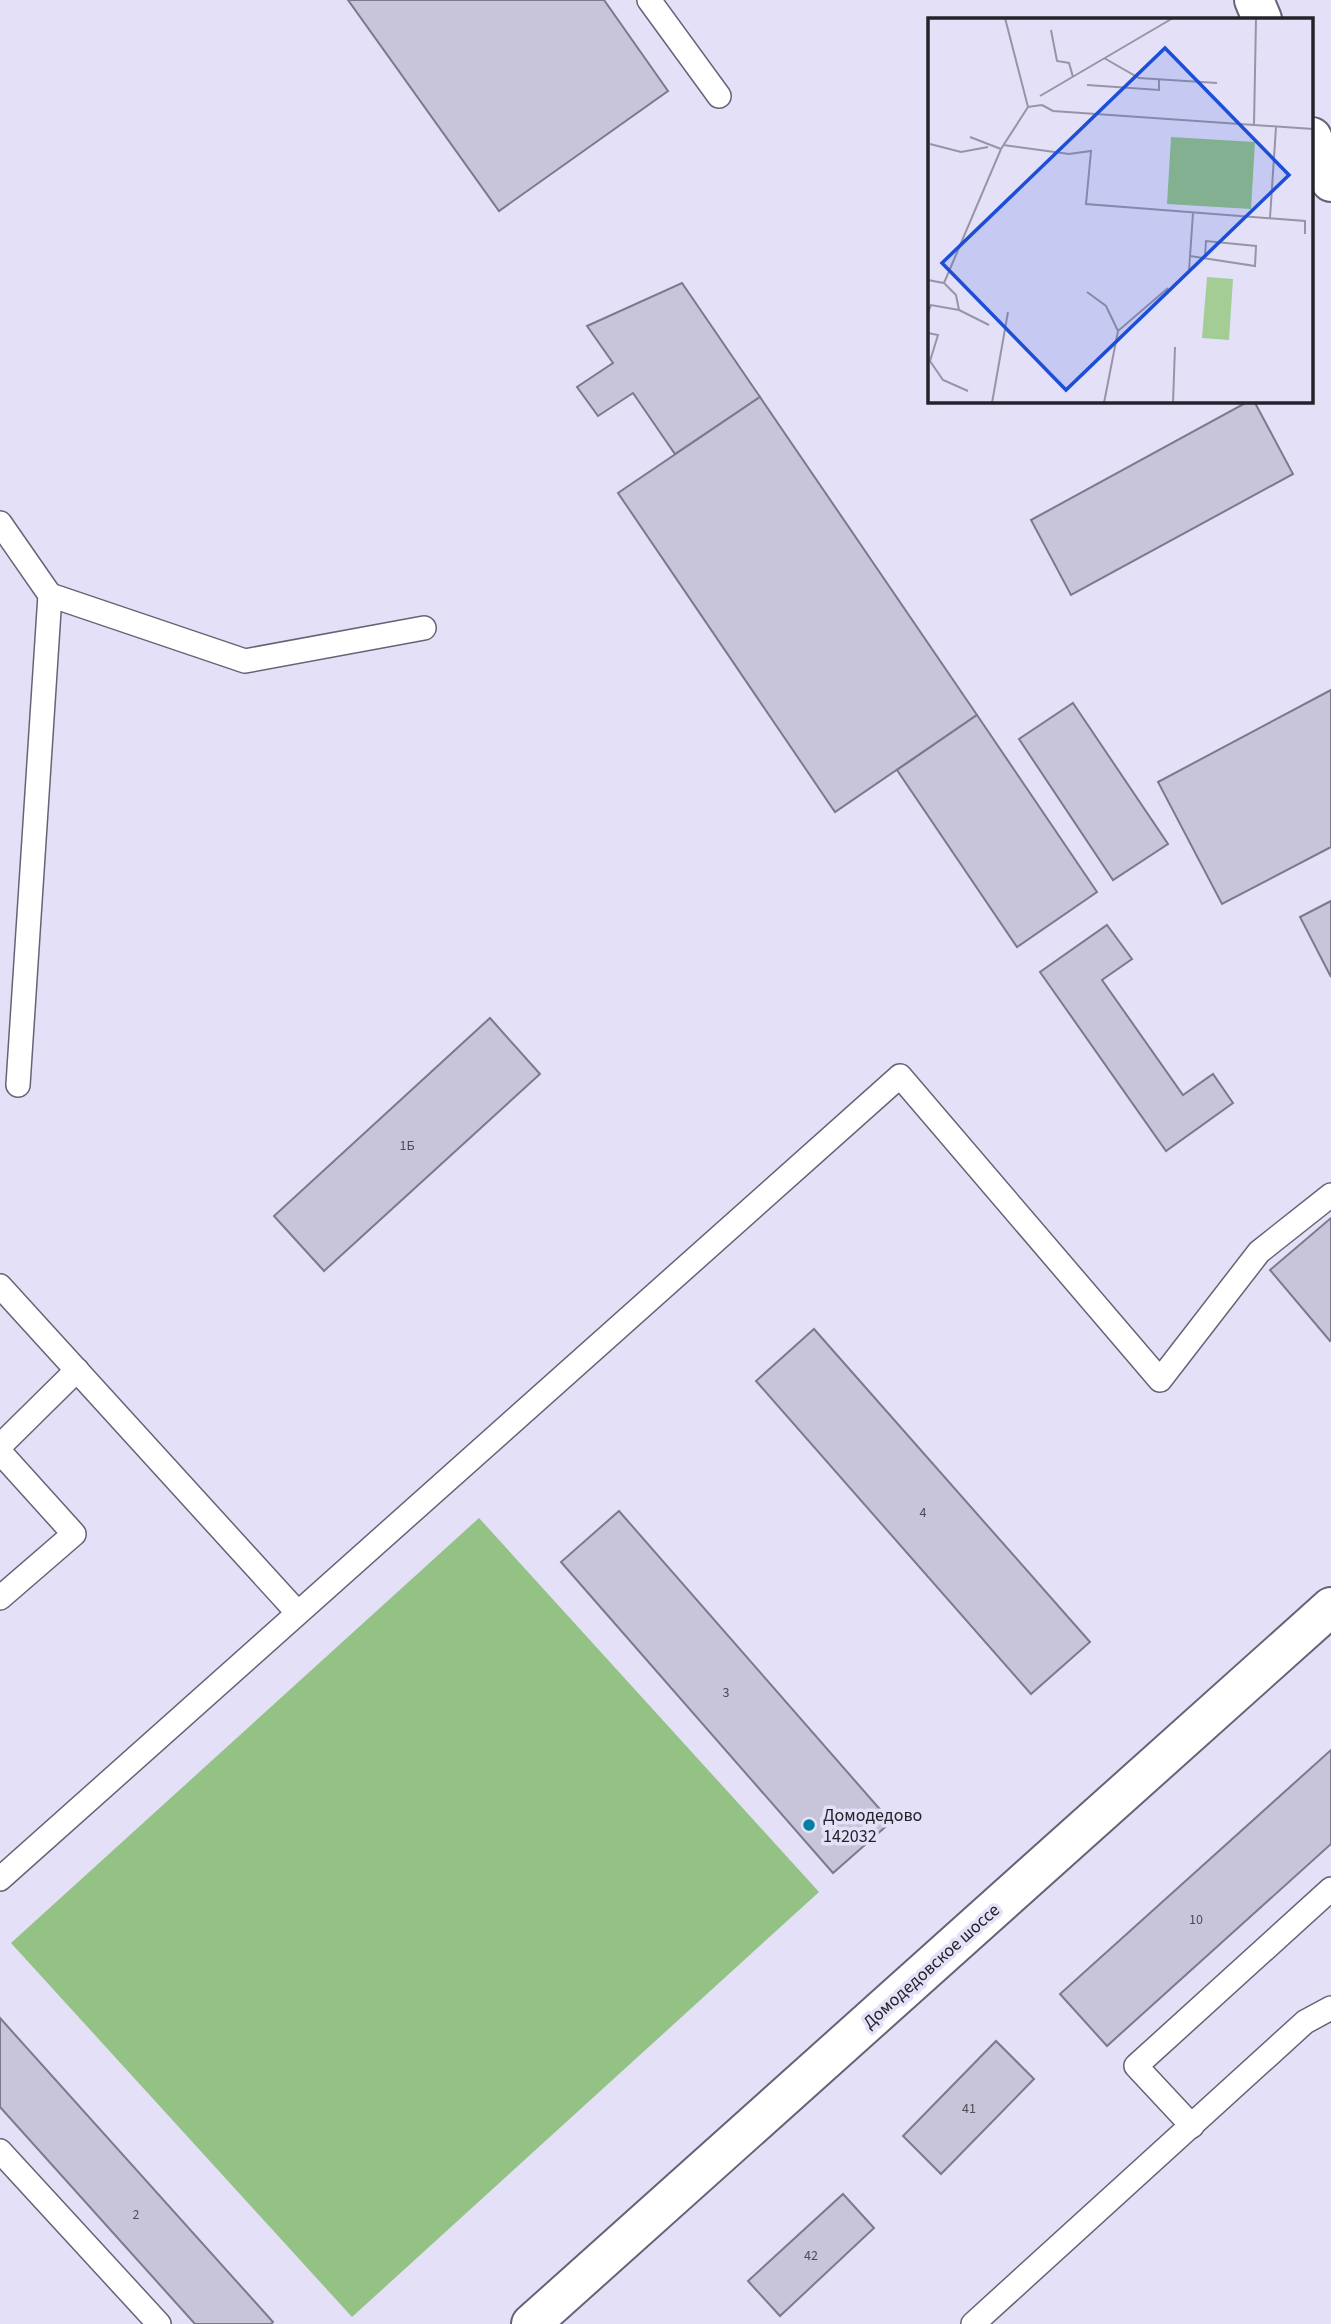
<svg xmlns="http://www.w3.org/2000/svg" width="1331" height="2324" viewBox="0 0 1331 2324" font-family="'Source Sans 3',sans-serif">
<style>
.forest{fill:#94c184}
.building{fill:#c8c4da;stroke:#7d798d;stroke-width:2}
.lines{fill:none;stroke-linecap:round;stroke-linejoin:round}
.lane-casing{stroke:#676376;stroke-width:26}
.secondary-casing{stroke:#676376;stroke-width:42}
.lane{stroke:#fff;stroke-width:23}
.secondary{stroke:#fff;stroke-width:38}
.poi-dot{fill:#0080a5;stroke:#e4e0f7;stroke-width:2.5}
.labels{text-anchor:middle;stroke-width:7;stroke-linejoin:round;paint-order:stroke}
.number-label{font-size:14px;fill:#4d4b57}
.poi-label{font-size:18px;fill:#24232b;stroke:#e4e0f7;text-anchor:start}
.street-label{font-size:18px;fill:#24232b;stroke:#e4e0f7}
.inset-road{fill:none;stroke:#9794a5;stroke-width:2}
.view{fill:#1d4ed8;fill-opacity:0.15;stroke:#1d4ed8;stroke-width:3.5}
.inset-edge{fill:none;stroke:#24232b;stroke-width:3.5}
</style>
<rect width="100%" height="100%" fill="#e4e0f7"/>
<polygon class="forest" points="479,1518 819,1892 352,2317 11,1943"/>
<g class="building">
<polygon points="348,0 604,0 668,91 499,211"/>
<polygon points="682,283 760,397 675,454 633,393 598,416 577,387 613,363 587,326"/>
<polygon points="760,397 977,715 835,812 618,493"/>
<polygon points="1249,401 1254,401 1293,474 1071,595 1031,520"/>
<polygon points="1331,690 1331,847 1222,904 1158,782"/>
<polygon points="1073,703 1168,844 1113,880 1019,739"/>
<polygon points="977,715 1097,892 1017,947 897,770"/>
<polygon points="1331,901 1331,977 1300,917"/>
<polygon points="1107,925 1132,959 1102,980 1183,1095 1213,1074 1233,1103 1166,1151 1040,972"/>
<polygon points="490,1018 540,1074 324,1271 274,1216"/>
<polygon points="1331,1218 1331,1340 1330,1341 1270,1270"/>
<polygon points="814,1329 1090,1642 1031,1694 756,1381"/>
<polygon points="619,1511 891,1822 833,1873 561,1562"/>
<polygon points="1331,1750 1331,1844 1107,2046 1060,1994"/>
<polygon points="0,2018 273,2322 271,2324 195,2324 0,2107"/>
<polygon points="996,2041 1034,2079 941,2174 903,2136"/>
<polygon points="843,2194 874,2228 780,2316 748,2281"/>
</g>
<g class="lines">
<g class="lane-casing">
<g id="lane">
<polyline points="649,0 719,96"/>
<polyline points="0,523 50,595 245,661 424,628"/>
<polyline points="18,1085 50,595"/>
<polyline points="0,1286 297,1612"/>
<polyline points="0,1446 77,1370"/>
<polyline points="0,1452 74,1534 0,1598"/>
<polyline points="0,1879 900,1076 1160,1380 1259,1252 1331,1195"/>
<polyline points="1192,2126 1136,2066 1331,1889"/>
<polyline points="0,2151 159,2324"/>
<polyline points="973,2324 1305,2022 1331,2008"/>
</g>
</g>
<g class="secondary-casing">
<g id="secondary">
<polyline points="1254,0 1262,19"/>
<polyline points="1312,137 1331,182"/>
<polyline points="531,2324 1331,1607"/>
</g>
</g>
<use href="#lane" class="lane"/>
<use href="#secondary" class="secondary"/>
</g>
<circle class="poi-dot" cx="809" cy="1825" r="7"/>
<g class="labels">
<g class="number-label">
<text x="407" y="1150">1Б</text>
<text x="923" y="1517">4</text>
<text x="726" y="1697">3</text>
<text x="1196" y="1924">10</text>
<text x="969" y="2113">41</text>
<text x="136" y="2219">2</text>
<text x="811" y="2260">42</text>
</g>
<g class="poi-label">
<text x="823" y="1821">Домодедово<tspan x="823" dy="21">142032</tspan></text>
</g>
<g class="street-label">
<text transform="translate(931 1966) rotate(-42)" y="6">Домодедовское шоссе</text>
</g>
</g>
<g transform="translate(928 18)">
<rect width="385" height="385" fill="#e4e0f7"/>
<path d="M279,259l26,2 -4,61 -27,-2z" fill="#a3cd95"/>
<path d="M243,119l84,5 -4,67 -84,-5z" fill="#94c184"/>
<path class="inset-road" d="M77,0l23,89 14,-2M123,12l6,31 12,2 4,14M176,40l35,20 78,5M159,67l72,5v-11M112,78l133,-78M114,87l11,6 260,18M326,107l2,-107M42,119l31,12M2,126l31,8 27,-5M75,127l66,9 22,-3 -5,53 219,17v13M342,200l6,-91M262,238l65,10 1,-20 -50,-5 -1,15M261,253l4,-58M0,262l16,3 57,-134 27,-42M16,265l12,12 3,15 30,15M159,274l19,14 12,25 -14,72M0,294l3,-7 28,5M190,313l50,-43M0,315l10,2 -8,26 13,19 25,11M64,385l16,-91M245,385l2,-56"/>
<path class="view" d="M237,30l124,127 -223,215 -124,-127z"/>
<rect width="385" height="385" class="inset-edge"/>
</g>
</svg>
